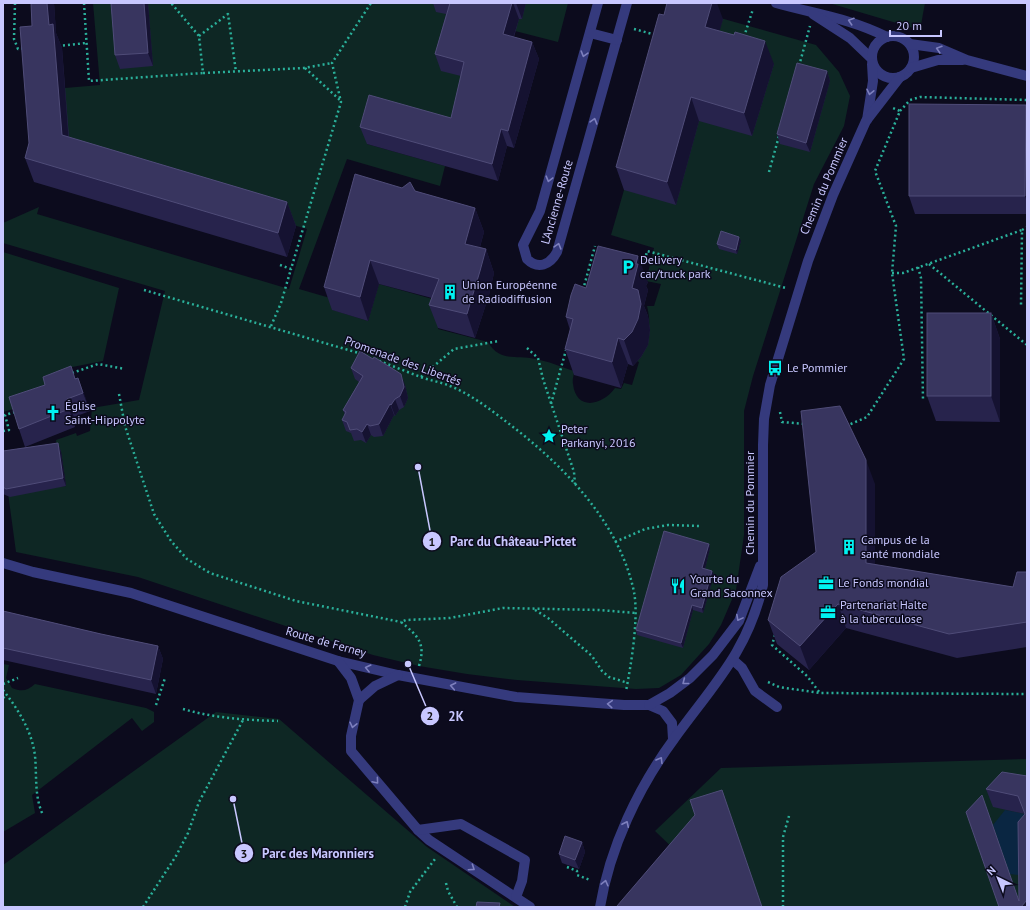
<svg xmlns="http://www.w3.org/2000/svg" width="1030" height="910" viewBox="0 0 1030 910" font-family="'PT Sans',sans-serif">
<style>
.green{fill:#0e2724}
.water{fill:#0a2642}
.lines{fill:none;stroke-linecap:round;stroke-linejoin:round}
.path{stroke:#2ab09a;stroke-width:2.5;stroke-dasharray:2 3;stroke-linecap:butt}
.minor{stroke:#353a7d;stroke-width:10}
.wall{fill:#27234c}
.shaded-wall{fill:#151231}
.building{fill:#38355f;stroke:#4f4c78}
.oneway{stroke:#7e80be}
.labels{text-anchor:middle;stroke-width:3;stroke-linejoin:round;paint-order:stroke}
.street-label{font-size:12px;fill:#c8c7ff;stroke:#0c0b1d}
.poi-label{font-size:12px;fill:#c8c7ff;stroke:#0c0b1d;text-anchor:start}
.leader{fill:none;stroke:#c8c7ff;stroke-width:1.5}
.callout-dot{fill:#c8c7ff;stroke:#0c0b1d;stroke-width:1.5}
.mark-label{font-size:12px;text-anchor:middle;font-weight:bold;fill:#111}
.callout-label{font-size:13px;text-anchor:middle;font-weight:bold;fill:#c8c7ff;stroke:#0c0b1d;stroke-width:3;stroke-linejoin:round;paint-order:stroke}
</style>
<rect width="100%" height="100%" fill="#0c0b1d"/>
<g class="green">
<path d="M93,3h475l-10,39 -43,-11 -6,20 -38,28 -14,57 -90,8 78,22 -5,20 -93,-27 -48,130 31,9 3,12 35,11 11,-37 64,18 -5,27 50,13c12,21 28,12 47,17 13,2 26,8 39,12 0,4 -2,9 -1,13 3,27 29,22 42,4l6,1 3,-6 8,2 7,-23 -5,-2c12,-20 19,-30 13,-54h7l7,-22 -15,-3 8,-33 -43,-13 57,-197 13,-31 135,38 23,27 11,24 -6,30 -30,58 -61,192 -9,35v124l-8,55 -15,35 -12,19 -28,31 -22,13 -23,1 -119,-9 -50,-6 -48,-8 -46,-11 -235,-78 -122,-25 -8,-59 58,-7 -5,-34 -4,-1 -1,-11 20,-7 1,3 13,-5 2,-23 47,-8 26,-109 -162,-48v-20l36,-16 -2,7 252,75 18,-60 -241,-71 -1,-70 35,-3z"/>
<polygon points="829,3 925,3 920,30"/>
<polygon points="3,252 119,288 103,361 62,369 48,399 3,412"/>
<path d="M3,664l6,1 -3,13 6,10c10,4 15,3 23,-4l111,24 8,4v10l-12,9 -10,-13 -100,77 3,18 -32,19z"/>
<polygon points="216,712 279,719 427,847 515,907 3,907 3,865"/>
<polygon points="1027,759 1027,907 763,907 679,854 655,831 721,768"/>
</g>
<polygon class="water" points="1005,810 1025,814 1027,837 1025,868 1018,875 1010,874 993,825"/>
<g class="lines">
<g class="path">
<polyline points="15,3 14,39 18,49 25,48"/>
<polyline points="84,3 89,81 203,73 199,36 171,3"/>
<polyline points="634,29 656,35"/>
<polyline points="199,36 228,14 236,72"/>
<polyline points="744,37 753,9"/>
<polyline points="58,46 86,43"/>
<polyline points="799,66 810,26"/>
<polyline points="305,68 341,101"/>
<polyline points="203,73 304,68 332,63"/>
<polyline points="900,111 910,100 920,97 1027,100"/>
<polyline points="769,172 779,136"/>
<polyline points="1022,230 1027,227"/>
<polyline points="645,260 647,251 786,288"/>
<polyline points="929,264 1027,345"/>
<polyline points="280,265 291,269 341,102 332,63 371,3"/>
<polyline points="918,267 921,278 923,401"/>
<polyline points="892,273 903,273 1022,230 1021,306"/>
<polyline points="144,290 362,354"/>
<polyline points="583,290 595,246"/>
<polyline points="271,326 281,303 291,269"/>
<polyline points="527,348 538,358 543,379 574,472 575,484"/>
<path d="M379,361c14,5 28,11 42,16 10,4 20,5 29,9 20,8 37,21 54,34 56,42 115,100 130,172 5,26 -3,73 -8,99"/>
<polyline points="72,373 98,364 125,369"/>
<polyline points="421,377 454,349 499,341"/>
<polyline points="119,394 125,426 154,514 171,541 187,559 210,573 296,601 401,622"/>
<polyline points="551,404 566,350"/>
<polyline points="780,412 782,422 805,424"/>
<polyline points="846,426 867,417 904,359 892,273 896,226 875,171 900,111 893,108"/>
<polyline points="3,431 9,430 5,415 15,412"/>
<polyline points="615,542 645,529 668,525 700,526"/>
<polyline points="535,610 548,618 592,656 602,671 609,677 628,683"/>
<polyline points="775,635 772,645 807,676 820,693"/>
<path d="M419,666c7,-23 -1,-30 -18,-44l5,-2 44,-2 53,-10 96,2 37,3"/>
<polyline points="768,682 779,687 820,693 1027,694"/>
<polyline points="3,684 18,678"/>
<path d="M3,690c15,19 29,41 32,66 2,20 -1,40 8,59"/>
<polyline points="3,698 7,695"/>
<polyline points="156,705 165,678"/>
<path d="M183,709c31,9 62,11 95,12"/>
<polyline points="567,867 577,871 577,875 590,880"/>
<polyline points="446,883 448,891 457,907"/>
<polyline points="143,907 176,856 188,833 199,802 243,720"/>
<polyline points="405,907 410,892 435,859"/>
<polyline points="783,907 783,837 789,816"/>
</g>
<g class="minor">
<path d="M598,3l-58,208 -17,34 4,14c11,11 23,6 30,-7l70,-249"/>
<path d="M776,3c39,11 73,15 111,34"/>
<polyline points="813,14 850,38 872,59"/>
<polyline points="590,33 617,40"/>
<circle cx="893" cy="57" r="21"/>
<polyline points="910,44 939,48 967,60 1027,76"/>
<polyline points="911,68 938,60 963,60"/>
<polyline points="867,120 873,81 872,64"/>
<polyline points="3,563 33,572 131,593 338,661 398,675 516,697 624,705 649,705 663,711 672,723 673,739"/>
<polyline points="733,660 742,668 755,691 777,707"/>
<polyline points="338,661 351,678 359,700 351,736 351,751 418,830 429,840 530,907"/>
<polyline points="359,700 375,686 398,675"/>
<polyline points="649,705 670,693 690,678 713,655 739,621 760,566"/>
<polyline points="418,830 461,824 525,860 522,881 516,897"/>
<path d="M600,907c10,-60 38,-119 74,-168 39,-54 73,-86 89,-154v-140l1,-26 6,-34 38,-124 25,-66 33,-74 34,-44"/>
</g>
</g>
<g class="wall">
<polygon points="31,3 54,3 56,33 62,48 69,137 287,202 296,226 287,257 34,182 25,158 29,143 32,26"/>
<polygon points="111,3 148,3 153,66 120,69 115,55"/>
<polygon points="433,3 526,3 522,19 519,19 514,37 532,42 539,59 514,148 507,146 498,181 367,144 360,127 451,118 461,76 441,71 435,54 446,14 436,12"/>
<polygon points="664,15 723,19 719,31 774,64 752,136 699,121 676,205 624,190 616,167"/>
<polygon points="827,71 830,81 810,152 780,144 777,134"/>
<polygon points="1027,108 1027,214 915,214 909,196"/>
<polygon points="415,191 475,208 484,232 480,247 486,249 494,273 489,295 475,338 438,328 429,305 432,298 379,284 368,321 332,310 324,287"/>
<polygon points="741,241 737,254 719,249 717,244"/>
<polygon points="648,282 646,286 648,290 644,306 648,316 650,330 648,345 641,357 633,366 628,364 621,388 574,375 565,349 570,330 566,317 586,288"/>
<polygon points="991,313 1000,339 1000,422 936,421 927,396"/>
<polygon points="351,368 405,385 408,398 404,407 399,410 395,416 394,415 383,436 374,437 371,435 366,443 361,440 354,441 351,433 346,431 342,420 345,415 343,410 359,382 355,379"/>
<polygon points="75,378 78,378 90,411 74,417 75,427 25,447 19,429"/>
<polygon points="58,443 61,452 66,486 10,497 3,494 3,451"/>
<polygon points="875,484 875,565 1013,587 1027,572 1027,647 957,658 846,628 809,670 777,644 768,620 816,552"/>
<polygon points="709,544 710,548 705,569 712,571 714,575 703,613 693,610 683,648 637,635 636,630"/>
<polygon points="3,611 101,634 158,646 163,659 156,694 3,660"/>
<polygon points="1027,776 1025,814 993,807 986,789"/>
<polygon points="582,842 585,852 579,869 562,863 559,854"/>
</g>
<g class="shaded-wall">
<polygon points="47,3 54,3 56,33 62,48 70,159 62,135 49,25"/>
<polygon points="144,3 148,3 153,66 148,53"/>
<polygon points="512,3 513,3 519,19 509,51 503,34"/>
<polygon points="516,3 526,3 522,19"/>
<polygon points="712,3 717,3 723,19 714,51 705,27"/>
<polygon points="765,41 774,64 752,136 744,113"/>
<polygon points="532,42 539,59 514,148 508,131"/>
<polygon points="827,71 830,81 810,152 806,143"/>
<polygon points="691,97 699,121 676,205 667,182"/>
<polygon points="1026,105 1027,108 1027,202 1025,196"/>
<polygon points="501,129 507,146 498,181 492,164"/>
<polygon points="287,202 296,226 287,257 278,233"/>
<polygon points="475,208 484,232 474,268 465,244"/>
<polygon points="739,237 741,241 737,254 736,250"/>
<polygon points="486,249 494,273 489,295 475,338 467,314"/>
<polygon points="638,256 648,282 646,286 648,290 644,306 648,316 650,330 648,345 641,357 633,366 624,340 636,264"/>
<polygon points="370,260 379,284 368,321 360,297"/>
<polygon points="991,313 1000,339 1000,422 991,396"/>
<polygon points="618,338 628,364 621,388 612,362"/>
<polygon points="401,374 405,385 408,398 404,407 400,396"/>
<polygon points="78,378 85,396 90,411 83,393"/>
<polygon points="67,399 74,417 75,427 69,409"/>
<polygon points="395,399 399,410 395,416 391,405"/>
<polygon points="390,404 394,415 383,436 379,424"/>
<polygon points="367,424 371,435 366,443 362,432"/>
<polygon points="58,443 61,452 66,486 63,478"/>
<polygon points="866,460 875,484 875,587 866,563"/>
<polygon points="709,544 710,548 704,573 702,568"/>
<polygon points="712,571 714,575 703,613 702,608"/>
<polygon points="838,604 846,628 809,670 800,646"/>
<polygon points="692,605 693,610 683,648 681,643"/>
<polygon points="158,646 163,659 156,694 151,680"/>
<polygon points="582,842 585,852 579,869 575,860"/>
<polygon points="1027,900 1027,907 1021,907"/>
</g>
<g class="building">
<polygon points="31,3 47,3 49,25 53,24 62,135 287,202 278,233 25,158 29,143 20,27 32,26"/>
<polygon points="111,3 144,3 148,53 115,55"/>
<polygon points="450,3 512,3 503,34 532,42 508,131 501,129 492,164 360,127 369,95 451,118 464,62 435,54"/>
<polygon points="667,3 712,3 705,27 734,35 735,32 765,41 744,113 691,97 667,182 616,167 659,14 664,15"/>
<polygon points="797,63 827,71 806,143 777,134"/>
<polygon points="909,104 1026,105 1025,196 909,196"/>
<polygon points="355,174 402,188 410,182 415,191 475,208 465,244 486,249 480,271 467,314 429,305 439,279 370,260 360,297 324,287"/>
<polygon points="721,231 739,237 736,250 717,244"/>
<polygon points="598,246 638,256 636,264 638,264 632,288 638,290 641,304 638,319 632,332 624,340 618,338 612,362 565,349 573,319 566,317 571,295 575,284 586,288"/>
<rect x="927" y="313" width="64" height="83"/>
<polygon points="360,351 373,359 374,357 401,374 404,387 400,396 395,399 391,405 390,404 379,424 370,426 367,424 362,432 357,429 350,430 347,422 342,420 346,412 343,410 363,376 351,368"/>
<polygon points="71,366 75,379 78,378 83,393 67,399 69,409 19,429 9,397 45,385 43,377"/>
<polygon points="840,406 866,460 866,563 1013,587 1017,572 1027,572 1027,622 949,634 838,604 800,646 768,620 781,577 816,552 801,411"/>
<polygon points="58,443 63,478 6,489 3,487 3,451"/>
<polygon points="664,531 709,544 702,568 712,571 702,608 692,605 681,643 636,630"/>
<polygon points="3,611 101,634 158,646 151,680 3,648"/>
<polygon points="1002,772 1027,776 1027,900 1021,907 999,907 966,812 982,795 1019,901 1018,822 1025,814 1018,796 986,789"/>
<polygon points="722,790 762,907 617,907 617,906 695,815 690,800"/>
<polygon points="565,836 582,842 575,860 559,854"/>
<polygon points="477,902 500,903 499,907 476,907"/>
</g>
<defs><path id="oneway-chevron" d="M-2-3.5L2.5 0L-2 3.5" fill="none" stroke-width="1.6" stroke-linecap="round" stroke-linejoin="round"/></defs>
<g class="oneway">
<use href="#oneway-chevron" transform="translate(851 21) rotate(-162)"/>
<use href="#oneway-chevron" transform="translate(939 49) rotate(-163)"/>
<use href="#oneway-chevron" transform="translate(584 54) rotate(106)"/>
<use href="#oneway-chevron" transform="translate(870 92) rotate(102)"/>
<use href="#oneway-chevron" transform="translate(594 121) rotate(-74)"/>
<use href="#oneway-chevron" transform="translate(549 179) rotate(105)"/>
<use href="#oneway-chevron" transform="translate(558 246) rotate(-74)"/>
<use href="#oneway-chevron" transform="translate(739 618) rotate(118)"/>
<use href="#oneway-chevron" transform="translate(368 668) rotate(-166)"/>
<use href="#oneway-chevron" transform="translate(685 682) rotate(142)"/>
<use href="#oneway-chevron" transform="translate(453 686) rotate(-169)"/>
<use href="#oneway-chevron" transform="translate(610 704) rotate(-176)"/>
<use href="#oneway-chevron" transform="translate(353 725) rotate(103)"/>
<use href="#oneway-chevron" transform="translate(660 760) rotate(-59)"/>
<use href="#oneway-chevron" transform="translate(376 781) rotate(50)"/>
<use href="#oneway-chevron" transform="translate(626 824) rotate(-65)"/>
<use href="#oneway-chevron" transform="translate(472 868) rotate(34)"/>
<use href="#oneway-chevron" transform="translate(605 883) rotate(-76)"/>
</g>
<defs>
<g id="parking-bare" transform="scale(1.2)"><path d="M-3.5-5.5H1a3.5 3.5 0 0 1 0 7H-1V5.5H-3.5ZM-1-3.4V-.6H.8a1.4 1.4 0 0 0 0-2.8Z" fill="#00f2f1" stroke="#0c0b1d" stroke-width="2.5" paint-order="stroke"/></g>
<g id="building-bare" transform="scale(1.2)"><path d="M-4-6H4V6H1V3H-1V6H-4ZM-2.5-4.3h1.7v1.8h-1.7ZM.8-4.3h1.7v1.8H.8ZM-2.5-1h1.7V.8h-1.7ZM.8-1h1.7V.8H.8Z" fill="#00f2f1" stroke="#0c0b1d" stroke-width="2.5" paint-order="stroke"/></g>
<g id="bus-bare" transform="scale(1.2)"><path d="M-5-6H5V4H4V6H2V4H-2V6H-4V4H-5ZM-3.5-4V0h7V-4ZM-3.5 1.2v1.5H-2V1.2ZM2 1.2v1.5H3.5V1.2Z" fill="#00f2f1" stroke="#0c0b1d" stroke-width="2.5" paint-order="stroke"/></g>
<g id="church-bare" transform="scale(1.2)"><path d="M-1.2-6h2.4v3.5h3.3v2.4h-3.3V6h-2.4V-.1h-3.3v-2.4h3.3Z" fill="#00f2f1" stroke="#0c0b1d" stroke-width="2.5" paint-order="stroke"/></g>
<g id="sight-bare" transform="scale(1.2)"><path d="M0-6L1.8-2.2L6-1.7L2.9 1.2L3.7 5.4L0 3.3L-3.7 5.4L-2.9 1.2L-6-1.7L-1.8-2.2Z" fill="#00f2f1" stroke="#0c0b1d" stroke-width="2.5" paint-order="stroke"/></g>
<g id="office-bare" transform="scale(1.2)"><path d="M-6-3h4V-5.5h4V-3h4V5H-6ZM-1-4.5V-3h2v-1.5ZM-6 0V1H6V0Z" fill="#00f2f1" stroke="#0c0b1d" stroke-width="2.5" paint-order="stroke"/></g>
<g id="restaurant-bare" transform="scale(1.2)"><path d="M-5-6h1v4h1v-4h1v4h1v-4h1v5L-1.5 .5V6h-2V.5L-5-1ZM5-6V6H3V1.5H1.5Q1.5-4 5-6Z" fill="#00f2f1" stroke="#0c0b1d" stroke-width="2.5" paint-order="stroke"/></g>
</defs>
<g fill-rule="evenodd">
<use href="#parking-bare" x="628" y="267"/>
<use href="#building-bare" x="450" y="292"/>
<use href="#bus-bare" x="775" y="368"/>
<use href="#church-bare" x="53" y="413"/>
<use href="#sight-bare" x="549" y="436"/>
<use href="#building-bare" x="849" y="547"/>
<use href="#office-bare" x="826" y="583"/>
<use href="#restaurant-bare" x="678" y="586"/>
<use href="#office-bare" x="828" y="612"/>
</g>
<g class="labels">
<g class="street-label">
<text transform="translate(824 186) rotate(-67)" y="4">Chemin du Pommier</text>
<text transform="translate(557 202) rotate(-74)" y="4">L'Ancienne-Route</text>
<text transform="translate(403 361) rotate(20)" y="4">Promenade des Libertés</text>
<text transform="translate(750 503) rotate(-90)" y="4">Chemin du Pommier</text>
<text transform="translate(326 642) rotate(16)" y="4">Route de Ferney</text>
</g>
<g class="poi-label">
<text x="640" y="264">Delivery<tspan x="640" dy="14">car/truck park</tspan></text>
<text x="462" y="289">Union Européenne<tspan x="462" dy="14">de Radiodiffusion</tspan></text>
<text x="787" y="372">Le Pommier</text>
<text x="65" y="410">Église<tspan x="65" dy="14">Saint-Hippolyte</tspan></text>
<text x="561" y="433">Peter<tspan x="561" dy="14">Parkanyi, 2016</tspan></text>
<text x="861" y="544">Campus de la<tspan x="861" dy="14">santé mondiale</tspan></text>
<text x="690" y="583">Yourte du<tspan x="690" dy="14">Grand Saconnex</tspan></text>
<text x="838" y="587">Le Fonds mondial</text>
<text x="840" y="609">Partenariat Halte<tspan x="840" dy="14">à la tuberculose</tspan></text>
</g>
</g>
<path class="leader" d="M418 467L432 541M408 664L430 716M233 799L244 853"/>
<g class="callout-dot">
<circle cx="418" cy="467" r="4"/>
<circle cx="408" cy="664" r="4"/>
<circle cx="233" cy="799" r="4"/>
<circle cx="432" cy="541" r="10"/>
<circle cx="430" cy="716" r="10"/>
<circle cx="244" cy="853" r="10"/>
</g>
<g class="mark-label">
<text x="432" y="546">1</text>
<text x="430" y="720">2</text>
<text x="244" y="858">3</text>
</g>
<g class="callout-label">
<text x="513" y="546">Parc du Château-Pictet</text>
<text x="456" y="721">2K</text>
<text x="318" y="858">Parc des Maronniers</text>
</g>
<rect width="1030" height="910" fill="none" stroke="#c8c7ff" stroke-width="8"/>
<g transform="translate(998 878) rotate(317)" stroke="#0c0b1d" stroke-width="3" paint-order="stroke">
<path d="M0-3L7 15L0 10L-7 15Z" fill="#c8c7ff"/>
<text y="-6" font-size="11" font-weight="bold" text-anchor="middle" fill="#c8c7ff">N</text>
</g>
<path d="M890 30v6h51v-6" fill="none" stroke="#c8c7ff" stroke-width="2"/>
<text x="896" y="30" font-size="12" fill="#c8c7ff" stroke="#0c0b1d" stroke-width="3" paint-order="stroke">20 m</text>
</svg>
